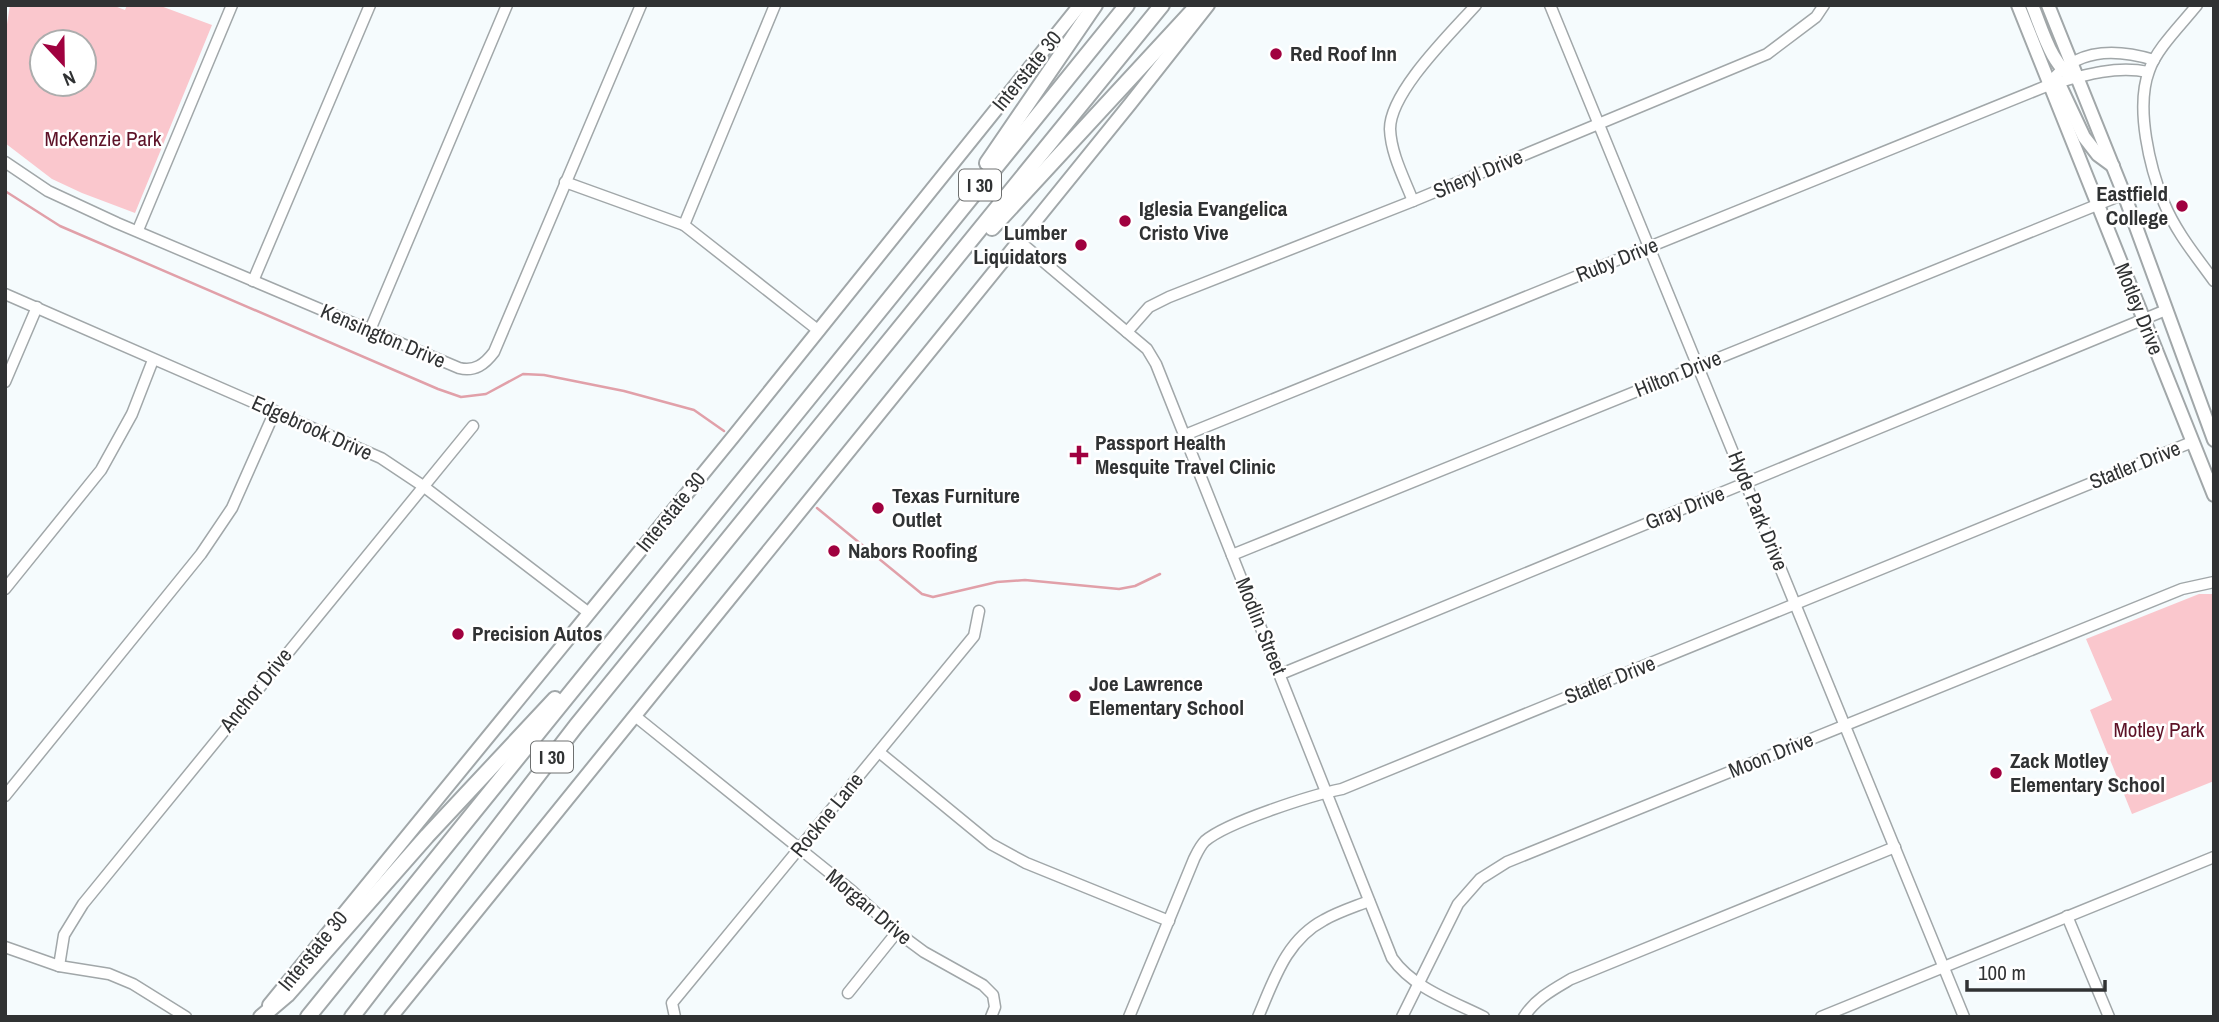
<svg xmlns="http://www.w3.org/2000/svg" width="2219" height="1022" viewBox="0 0 2219 1022" font-family="'Archivo Narrow',sans-serif">
<style>
.green{fill:#fac7cd;fill-rule:evenodd}
.lines{fill:none;stroke-linecap:round;stroke-linejoin:round}
.stream{stroke:#e1a0a9;stroke-width:2.5}
.minor-casing{stroke:#a1a7a9;stroke-width:13}
.major-casing{stroke:#a1a7a9;stroke-width:16}
.highway-casing{stroke:#a1a7a9;stroke-width:18}
.minor{stroke:#fff;stroke-width:10}
.major{stroke:#fff;stroke-width:12}
.highway{stroke:#fff;stroke-width:14}
.poi-dot{fill:#a0013f;stroke:#fff;stroke-width:2.5}
.labels{text-anchor:middle;stroke-width:5;stroke-linejoin:round;paint-order:stroke}
.shield{fill:#fff;stroke:#6e7070;stroke-width:2}
.shield-label{font-size:19px;font-weight:bold;fill:#303233}
.poi-label{font-size:21px;font-weight:bold;fill:#303233;stroke:#fff;text-anchor:start}
.street-label{font-size:21px;fill:#303233;stroke:#fff}
.park-label{font-size:21px;fill:#5d1227;stroke:#fff}
</style>
<rect width="100%" height="100%" fill="#f5fbfd"/>
<g class="green">
<path d="M10,5h102l13,5 2,-5h31l54,20 -77,188 -53,-20 -30,-14 -47,-36v-106zM42,42h42v42h-42z"/>
<polygon points="2199,594 2214,594 2214,781 2132,814 2090,710 2112,700 2086,639"/>
</g>
<g class="lines">
<g class="stream">
<polyline points="5,191 60,226 438,389 461,397 486,394 523,374 544,375 624,391 694,410 724,431"/>
<polyline points="817,508 922,594 933,597 997,582 1025,580 1119,589 1135,586 1160,574"/>
</g>
<g class="minor-casing">
<g id="minor">
<polyline points="1550,5 1964,1017"/>
<path d="M2197,5c-15,19 -41,44 -48,66 -14,37 1,97 15,132 12,29 32,53 50,78"/>
<path d="M2049,84c26,-36 65,-36 105,-24"/>
<path d="M5,162l43,29 69,32 342,145c16,4 26,-4 35,-16l147,-347"/>
<polyline points="565,182 684,225 819,331"/>
<path d="M1413,201c-9,-23 -22,-47 -23,-72 0,-37 61,-96 86,-124"/>
<polyline points="684,225 775,5"/>
<polyline points="138,230 232,5"/>
<path d="M1019,241l128,108 9,15 236,594c21,30 60,43 92,59"/>
<polyline points="253,281 370,5"/>
<polyline points="5,294 381,458 423,486 589,613"/>
<polyline points="370,330 507,5"/>
<polyline points="1127,332 1149,307 1169,297 1413,201 1767,54 1816,17 1824,5"/>
<polyline points="5,382 37,307"/>
<path d="M1185,435l864,-350c32,-9 66,-20 99,-13"/>
<polyline points="1232,555 2124,194"/>
<polyline points="5,589 101,470 132,414 153,360"/>
<polyline points="1281,674 2166,310"/>
<polyline points="635,716 851,890 897,932 924,952 983,985 993,995 995,1007 991,1017"/>
<polyline points="879,752 991,844 1026,863 1169,921"/>
<polyline points="5,796 201,554 232,508 275,411"/>
<polyline points="2067,916 2109,1017"/>
<polyline points="5,947 59,966 109,974 133,984 186,1017"/>
<polyline points="59,966 64,935 83,904 473,426"/>
<polyline points="848,993 897,932"/>
<polyline points="675,1017 672,1003 974,636 979,611"/>
<path d="M1129,1017l65,-158c3,-6 6,-13 11,-18 22,-19 107,-46 137,-52l850,-347"/>
<path d="M1258,1017c16,-37 28,-77 66,-97 14,-8 30,-13 45,-19"/>
<polyline points="1402,1017 1458,904 1480,879 1507,862 2182,589 2214,582"/>
<path d="M1524,1017c11,-18 30,-28 47,-38l324,-132"/>
<polyline points="1821,1017 2214,857"/>
</g>
</g>
<g class="major-casing">
<g id="major">
<polyline points="2018,5 2214,495"/>
<path d="M2032,5c9,21 21,67 44,72"/>
<polyline points="2048,5 2124,194 2214,440"/>
<polyline points="2049,85 2061,88 2084,137 2098,155 2113,166"/>
<polyline points="269,1005 733,437 1080,5"/>
<polyline points="391,1017 1130,104 1208,5"/>
</g>
</g>
<g class="highway-casing">
<g id="highway">
<polyline points="987,163 1095,5"/>
<polyline points="992,228 1198,5"/>
<polyline points="261,1017 287,995 427,836 555,699"/>
<polyline points="308,1017 1127,5"/>
<polyline points="352,1017 576,726 1162,5"/>
</g>
</g>
<use href="#minor" class="minor"/>
<use href="#major" class="major"/>
<use href="#highway" class="highway"/>
</g>
<g class="poi-dot">
<circle cx="1276" cy="54" r="7"/>
<circle cx="2182" cy="206" r="7"/>
<circle cx="1125" cy="221" r="7"/>
<circle cx="1081" cy="245" r="7"/>
<path d="M1075.5 444.5h7v7h7v7h-7v7h-7v-7h-7v-7h7z"/>
<circle cx="878" cy="508" r="7"/>
<circle cx="834" cy="551" r="7"/>
<circle cx="458" cy="634" r="7"/>
<circle cx="1075" cy="696" r="7"/>
<circle cx="1996" cy="773" r="7"/>
</g>
<g class="labels">
<g class="shield">
<rect x="959" y="169.5" width="42" height="31" rx="5"/>
<rect x="531" y="741.5" width="42" height="31" rx="5"/>
</g>
<g class="shield-label">
<text x="980" y="192">I 30</text>
<text x="552" y="764">I 30</text>
</g>
<g class="poi-label">
<text x="1290" y="61">Red Roof Inn</text>
<text x="2168" y="201" text-anchor="end">Eastfield<tspan x="2168" dy="24">College</tspan></text>
<text x="1139" y="216">Iglesia Evangelica<tspan x="1139" dy="24">Cristo Vive</tspan></text>
<text x="1067" y="240" text-anchor="end">Lumber<tspan x="1067" dy="24">Liquidators</tspan></text>
<text x="1095" y="450">Passport Health<tspan x="1095" dy="24">Mesquite Travel Clinic</tspan></text>
<text x="892" y="503">Texas Furniture<tspan x="892" dy="24">Outlet</tspan></text>
<text x="848" y="558">Nabors Roofing</text>
<text x="472" y="641">Precision Autos</text>
<text x="1089" y="691">Joe Lawrence<tspan x="1089" dy="24">Elementary School</tspan></text>
<text x="2010" y="768">Zack Motley<tspan x="2010" dy="24">Elementary School</tspan></text>
</g>
<g class="street-label">
<text transform="translate(1027 71) rotate(-51)" y="7">Interstate 30</text>
<text transform="translate(1478 174) rotate(-23)" y="7">Sheryl Drive</text>
<text transform="translate(1617 260) rotate(-22)" y="7">Ruby Drive</text>
<text transform="translate(2139 309) rotate(68)" y="7">Motley Drive</text>
<text transform="translate(383 336) rotate(23)" y="7">Kensington Drive</text>
<text transform="translate(1678 374) rotate(-22)" y="7">Hilton Drive</text>
<text transform="translate(312 428) rotate(24)" y="7">Edgebrook Drive</text>
<text transform="translate(2135 465) rotate(-22)" y="7">Statler Drive</text>
<text transform="translate(1685 508) rotate(-22)" y="7">Gray Drive</text>
<text transform="translate(1758 511) rotate(68)" y="7">Hyde Park Drive</text>
<text transform="translate(671 512) rotate(-51)" y="7">Interstate 30</text>
<text transform="translate(1261 626) rotate(68)" y="7">Modlin Street</text>
<text transform="translate(1610 680) rotate(-22)" y="7">Statler Drive</text>
<text transform="translate(256 690) rotate(-51)" y="7">Anchor Drive</text>
<text transform="translate(1771 755) rotate(-22)" y="7">Moon Drive</text>
<text transform="translate(827 815) rotate(-51)" y="7">Rockne Lane</text>
<text transform="translate(869 907) rotate(40)" y="7">Morgan Drive</text>
<text transform="translate(313 951) rotate(-51)" y="7">Interstate 30</text>
</g>
<g class="park-label">
<text x="103" y="146">McKenzie Park</text>
<text x="2159" y="737">Motley Park</text>
</g>
</g>
<rect width="2219" height="1022" fill="none" stroke="#303233" stroke-width="14"/>
<g transform="translate(63 63) rotate(158)"><circle r="33" fill="#ffffff" stroke="#acadad" stroke-width="2"/>
<path d="M0-5L12 26L0 18L-12 26Z" fill="#a0013f"/>
<text y="-10" font-size="19" font-weight="bold" text-anchor="middle" fill="#303233">N</text>
</g>
<path d="M1967 980v10h138v-10" fill="none" stroke="#303233" stroke-width="3.5"/>
<text x="1978" y="980" font-size="21" fill="#303233" stroke="#ffffff" stroke-width="5" paint-order="stroke">100 m</text>
</svg>
